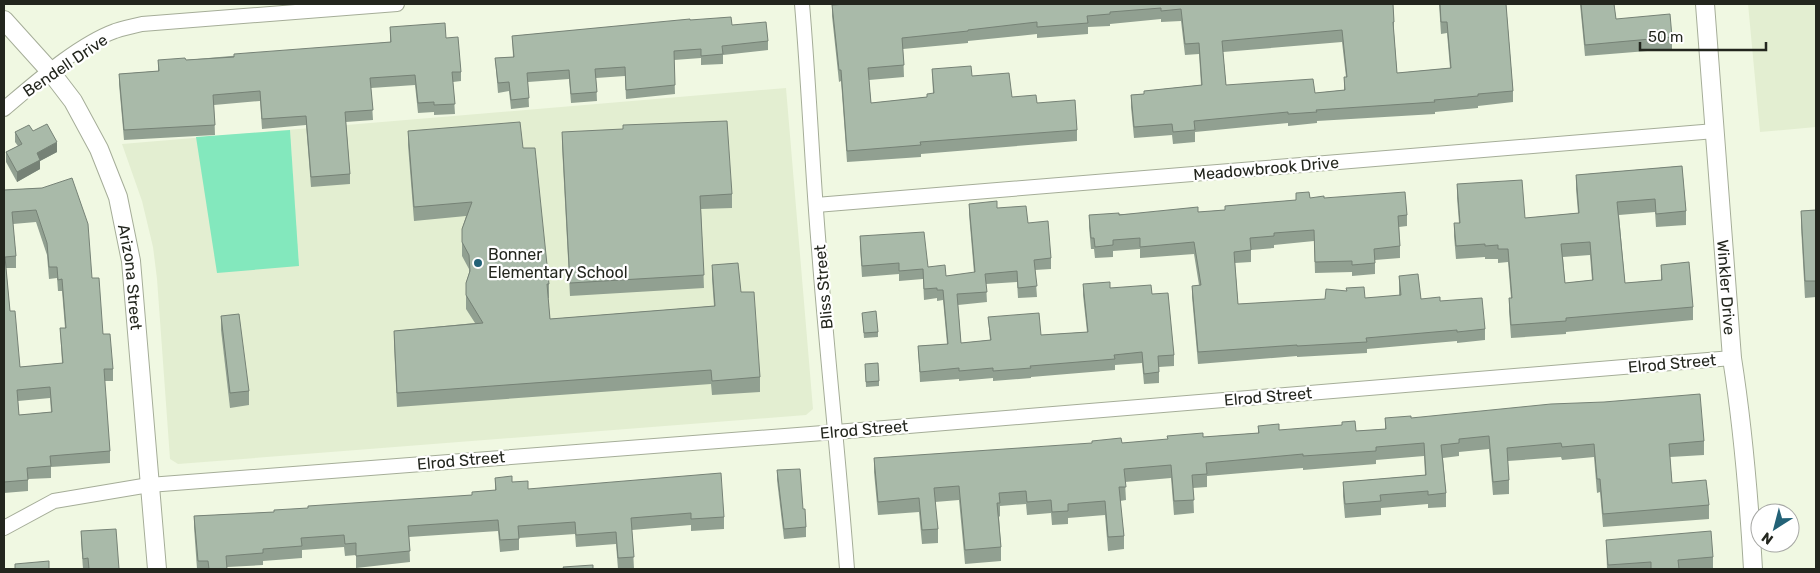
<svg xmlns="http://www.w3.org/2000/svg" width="1820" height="573" viewBox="0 0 1820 573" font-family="Rubik,sans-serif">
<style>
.built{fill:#e3eed1}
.water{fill:#83e8bd}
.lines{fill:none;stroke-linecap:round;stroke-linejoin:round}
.minor-casing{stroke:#a5ad98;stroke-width:16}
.tertiary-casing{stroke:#a5ad98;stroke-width:20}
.minor{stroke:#fff;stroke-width:14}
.tertiary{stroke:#fff;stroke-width:18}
.wall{fill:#91a091;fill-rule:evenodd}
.shaded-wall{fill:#768276}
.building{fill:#a9baa9;stroke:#768276;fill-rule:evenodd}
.poi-dot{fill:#236277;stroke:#fff;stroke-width:2}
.labels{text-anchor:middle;stroke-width:4.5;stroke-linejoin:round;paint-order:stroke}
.street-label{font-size:16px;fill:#23261e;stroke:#fff}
.poi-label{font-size:16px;fill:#23261e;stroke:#fff;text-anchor:start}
</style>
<rect width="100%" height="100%" fill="#f0f8e2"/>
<g class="built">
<polygon points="1748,4 1816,4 1816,127 1760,132"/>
<polygon points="786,88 813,409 806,415 178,464 170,459 157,279 153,247 142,201 122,144"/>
</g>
<polygon class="water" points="290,130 299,266 217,273 196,137"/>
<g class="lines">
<g class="minor-casing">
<g id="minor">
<path d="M802,4c7,81 10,163 17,245 8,107 20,213 28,320"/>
<path d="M4,109c31,-26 73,-64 111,-78 9,-3 18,-5 27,-7l255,-20"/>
<polyline points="816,205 1715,131"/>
<polyline points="4,528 54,501 149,485 836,432 1732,358"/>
</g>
</g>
<g class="tertiary-casing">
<g id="tertiary">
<path id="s1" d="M1705,4l27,354c11,70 17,141 21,211"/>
<path id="s2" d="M4,20l46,51 23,30 26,48 19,48 13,64 26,308"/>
</g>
</g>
<use href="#minor" class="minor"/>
<use href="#tertiary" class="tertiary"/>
</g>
<g class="wall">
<path d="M1393,4l1,18v11l3,40 53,-5 -3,-35 -6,1 -2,-30h67l7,87v11l-35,4v2l-43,4v2l-118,7v2l-29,3v-3l-93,9v10l-22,2 -1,-9 -38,3 -3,-31v-12l13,-1v-3l57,-6 -2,-31 -14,1 -4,-34 -20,1v-3l-51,5v2l-22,1v7l-51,4v-4l-69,7v2l-65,6 1,28 -35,3 2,23 56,-6 6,-3 -1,-25 40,7 40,21 25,6 40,27v11l-156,13v3l-74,5 -6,-81 -2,1 -7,-66v-11zM1342,42l4,35h-2v13l-29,3 -89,-8 -3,-33z"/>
<polygon points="1580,4 1614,4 1616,19 1672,37 1672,49 1585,56"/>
<polygon points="690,20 732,25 768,41 768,50 723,55 723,64 701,65 701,58 674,60 675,94 626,99 625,76 596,78 597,101 571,103 569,79 528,82 529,107 511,109 509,91 498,93 495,58 513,57 512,36"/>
<polygon points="390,27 446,38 461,72 461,81 453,82 455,114 434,115 434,112 418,113 415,85 371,88 373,120 346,122 350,174 350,184 311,187 306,125 262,129 260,101 214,105 215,135 124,140 119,84 119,74 158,71 158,60 186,60 390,42"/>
<polygon points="33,131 57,152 40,161 40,169 17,182 6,162 6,152 18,146 15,142 15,132"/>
<polygon points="408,131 523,148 549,284 549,298 548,298 550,319 714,306 712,279 712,265 741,292 760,377 760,392 712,395 711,384 397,407 394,345 394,331 475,323 466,309 466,283 469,273 469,269 462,256 462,229 466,216 414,221 408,145"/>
<polygon points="562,132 732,194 732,208 701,209 704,288 570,296 562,146"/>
<path d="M1682,166l4,45v14l-30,2 -1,-15 -36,3 6,68 36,-3v-15l32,42v13l-127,12v2l-55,4 -2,-27v-13h2l-3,-36 -10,1v-4h-13v-2l-29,2 -2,-23v-13h5l-2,-25v-14l68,34 53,-5 -2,-24v-14zM1590,255l2,25 -27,3 -2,-26z"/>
<path d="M42,188l50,90 11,56 10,35v12h-9l6,70v12l-59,4v11l-23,1v12l-24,2v-303zM36,222l11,33 2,24 8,-1 1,13h4l3,37h-5l2,35 -42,4 -10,-56 -4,-43h10v-12l-3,-32zM50,398l1,14 -32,3 -1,-14z"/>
<polygon points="1296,193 1310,198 1324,198 1407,215 1407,226 1399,227 1400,246 1400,258 1375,260 1375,274 1352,276 1352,272 1315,273 1314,241 1274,245 1274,248 1251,250 1251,262 1235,263 1238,304 1365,298 1399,296 1399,276 1421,299 1440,301 1485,329 1485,340 1457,343 1457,341 1367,349 1367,353 1297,357 1297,356 1198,364 1192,297 1192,286 1199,285 1194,254 1140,258 1140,249 1113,251 1113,257 1095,258 1094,249 1091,249 1089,227 1089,215 1198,212 1225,210 1225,206 1296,200"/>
<polygon points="969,204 997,208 1028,223 1051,258 1051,269 1035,270 1037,297 1018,298 1017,282 986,284 987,302 958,305 961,343 990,340 988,317 1041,335 1087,332 1083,295 1083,284 1152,294 1174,355 1174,366 1159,367 1159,383 1144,384 1142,363 1115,365 1115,370 1031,377 1031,378 993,381 993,378 959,381 959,379 920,382 918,346 947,344 943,300 937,301 937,298 924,300 923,279 899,281 899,274 862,277 860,247 860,236 946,276 974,273 969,214"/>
<polygon points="1816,210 1816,297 1805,298 1801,227 1801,211"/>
<polygon points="862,313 878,332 878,337 864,338"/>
<polygon points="221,316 249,391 249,405 230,408 221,330"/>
<polygon points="865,364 879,381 879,386 866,387"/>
<polygon points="1385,418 1411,418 1704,441 1704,455 1670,457 1672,483 1709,505 1709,519 1603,527 1600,492 1597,493 1594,457 1562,460 1561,457 1508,461 1509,480 1509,494 1493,495 1489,449 1459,452 1459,456 1443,458 1446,493 1446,507 1428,508 1428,504 1381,508 1381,515 1345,518 1343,496 1343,482 1425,475 1424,456 1376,460 1376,464 1303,470 1303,468 1207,476 1207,487 1193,488 1194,513 1174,515 1171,478 1125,482 1126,500 1120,501 1124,536 1124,549 1108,551 1105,515 1068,518 1068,524 1052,525 1051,513 1027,515 1026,504 1000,506 1000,516 999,517 1001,547 1001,561 965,564 959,500 935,502 938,529 938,543 922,544 919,512 878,515 874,472 874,458 1122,443 1258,433 1258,426 1279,430 1356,431 1385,429"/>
<polygon points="777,470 803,509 806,527 806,537 784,539 777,480"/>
<polygon points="495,478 512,482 528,489 724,517 724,529 691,531 691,525 632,530 634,569 618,569 616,544 576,547 575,534 519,538 519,550 500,552 498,531 409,537 410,562 356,568 356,555 345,556 344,547 302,550 302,558 263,561 263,565 227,567 227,569 197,569 194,527 194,516 274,512 472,495 495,490"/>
<polygon points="81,531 119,569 83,569 81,541"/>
<polygon points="1606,540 1713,557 1713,569 1607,569"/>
</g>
<polygon class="shaded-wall" points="57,142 57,152 40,161 40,169 17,182 17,172 37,153"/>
<g class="building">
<path d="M847,4h546l1,18h-1l4,51 54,-5 -4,-46h-6l-1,-18h66l7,87 -35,3v2l-44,4 1,2 -119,8 1,2 -29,2v-2l-94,9 1,9 -22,2 -1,-8 -38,3 -3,-32 13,-1v-3l58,-6 -3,-42 -14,1 -4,-35 -20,2v-3l-51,4v2l-23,2 1,7 -51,4v-5l-69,8v1l-66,7 2,27 -36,3 3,35 56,-6v-3l7,-1 -2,-24 39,-3 1,10 37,-3 3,24 24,-2 1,8 38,-3 2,30 -157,12 1,3 -74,6 -6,-81h-2l-7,-65zM1342,30l5,47h-3l1,13 -30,3 -2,-14 -87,6 -4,-44z"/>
<polygon points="1581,4 1614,4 1616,19 1670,14 1672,37 1585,45"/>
<polygon points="731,17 732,25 766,22 768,41 722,46 723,54 701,56 701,49 674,51 675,85 626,90 625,67 595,69 597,92 571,94 569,70 527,73 529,98 511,100 509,82 498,83 495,58 514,57 512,36 690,19 690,20"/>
<polygon points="445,23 446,38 458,37 461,72 452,72 455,104 434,105 434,102 418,103 415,75 370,78 373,110 345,112 350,174 311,177 306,116 262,119 260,91 213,95 215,125 124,130 119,74 159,71 158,60 185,58 186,60 234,57 234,54 391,42 390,27"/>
<polygon points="727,121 732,194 700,196 704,275 570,283 562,132 623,129 623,125"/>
<polygon points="520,122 523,148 535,148 549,284 547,284 550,319 715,306 712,265 738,263 741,292 754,292 760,377 712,381 711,370 397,393 394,331 483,323 466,295 466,283 470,271 469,255 462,242 462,229 472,202 414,207 408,131"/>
<polygon points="47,124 57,142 37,153 40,160 17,172 6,152 22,144 15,132 29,125 33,131"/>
<path d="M1682,166l4,45 -30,3 -1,-15 -38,3 8,81 37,-3 -1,-15 28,-3 4,45 -127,11v3l-55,4 -2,-27h3l-4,-49h-10v-4l-13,1v-2l-29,2 -2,-23h6l-3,-39 65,-4 3,38 54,-5 -3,-38zM1590,242l3,38 -28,3 -4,-39z"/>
<path d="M72,178l16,46 4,54h7l4,56h7l3,35h-9l6,82 -60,5 1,10 -24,2 1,12 -24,2v-292l38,-2zM36,210l11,33 2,24h8l1,13 4,-1 4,49h-6l3,35 -43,4 -5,-56h-5l-5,-54 11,-1 -4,-44zM50,387l2,25 -33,3 -2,-25z"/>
<polygon points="1309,192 1310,198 1324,196 1324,198 1405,192 1407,215 1398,216 1400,246 1374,249 1375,263 1352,265 1352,261 1315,262 1314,230 1274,233 1274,236 1250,238 1251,250 1234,252 1238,304 1325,299 1326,289 1347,291 1346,288 1364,287 1365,298 1401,295 1399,276 1418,274 1421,299 1440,297 1440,301 1482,298 1485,329 1457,332 1457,330 1366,338 1367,342 1297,346 1297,345 1198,352 1192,286 1201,285 1194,242 1140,247 1140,238 1113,240 1113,245 1095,247 1094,238 1091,238 1089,215 1119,213 1119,215 1198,207 1198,212 1225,210 1225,206 1296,200 1296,193"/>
<polygon points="997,201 997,208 1026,206 1028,223 1048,221 1051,258 1034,260 1037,286 1018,288 1017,271 985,274 987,292 957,294 961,343 991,340 988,317 1039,313 1041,335 1088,332 1083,284 1110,282 1110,288 1151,285 1152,294 1168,293 1174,355 1158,356 1159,372 1144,374 1142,352 1114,355 1115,359 1030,366 1031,368 993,371 993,368 959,371 959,368 920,372 918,346 948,344 943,290 937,290 937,288 924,289 923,269 899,271 899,263 862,266 860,236 924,232 928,267 945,265 946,276 975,272 969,204"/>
<polygon points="1816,210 1816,281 1805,281 1801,211"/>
<polygon points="876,311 878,332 864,333 862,313"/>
<polygon points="239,314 249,391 230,393 221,316"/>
<polygon points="878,363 879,381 866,382 865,364"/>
<polygon points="1700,394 1704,441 1669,444 1672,483 1706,480 1709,505 1603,514 1600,479 1597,479 1594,444 1562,447 1561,443 1507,448 1509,480 1493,482 1489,436 1459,439 1459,443 1441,445 1446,493 1428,495 1428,491 1380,495 1381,501 1345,504 1343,482 1426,475 1424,443 1376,447 1376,451 1303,456 1303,454 1206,463 1207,474 1192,475 1194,500 1174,501 1171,465 1124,469 1126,487 1119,487 1124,536 1108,537 1105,501 1068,504 1068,511 1052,512 1051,500 1027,502 1026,491 999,493 1000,503 997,503 1001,547 965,550 959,486 934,488 938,529 922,530 919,498 878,502 874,458 1092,443 1092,441 1121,438 1122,443 1168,439 1167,436 1203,433 1203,437 1259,433 1258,426 1279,424 1279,430 1342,425 1342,422 1355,421 1356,431 1386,429 1385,418 1411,416 1411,418 1551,404 1604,402"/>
<polygon points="800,469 803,509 805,509 806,527 784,529 777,470"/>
<polygon points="721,473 724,517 691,519 691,513 631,518 634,557 618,558 616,532 576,535 575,522 518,526 519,539 500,540 498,520 408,526 410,551 356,556 356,543 345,544 344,535 301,538 302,546 263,549 263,553 226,556 227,569 209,569 208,561 198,561 194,516 274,512 274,510 308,508 308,506 472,495 472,492 496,490 495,478 512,476 512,482 528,481 528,489"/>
<polygon points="116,529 119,569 89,569 88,558 83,559 81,531"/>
<polygon points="1711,531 1713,557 1678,560 1679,569 1651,569 1651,562 1608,565 1606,540"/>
<polygon points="49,561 49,569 15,569 15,564"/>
<polygon points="593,565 593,569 564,569 563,567"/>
</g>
<circle class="poi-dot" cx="478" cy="263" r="5"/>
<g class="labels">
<g class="street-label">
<text transform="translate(65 65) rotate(-34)" y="6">Bendell Drive</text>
<text transform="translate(1266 168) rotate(-5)" y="6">Meadowbrook Drive</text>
<text dy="6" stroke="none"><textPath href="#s2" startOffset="294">Arizona Street</textPath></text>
<text transform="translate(823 287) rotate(-95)" y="6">Bliss Street</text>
<text dy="6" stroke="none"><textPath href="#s1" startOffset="284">Winkler Drive</textPath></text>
<text transform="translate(1672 363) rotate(-5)" y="6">Elrod Street</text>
<text transform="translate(1268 396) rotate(-5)" y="6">Elrod Street</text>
<text transform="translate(864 429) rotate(-5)" y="6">Elrod Street</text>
<text transform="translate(461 460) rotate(-5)" y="6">Elrod Street</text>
</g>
<g class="poi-label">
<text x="488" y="260">Bonner<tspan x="488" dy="18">Elementary School</tspan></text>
</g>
</g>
<rect width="1820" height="573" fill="none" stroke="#23261e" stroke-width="10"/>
<g transform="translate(1775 528) rotate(216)"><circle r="24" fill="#ffffff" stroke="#a7a8a5"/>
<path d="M0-4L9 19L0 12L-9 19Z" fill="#236277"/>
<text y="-8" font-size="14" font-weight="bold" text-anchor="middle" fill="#23261e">N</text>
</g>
<path d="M1640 42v8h126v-8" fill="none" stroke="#23261e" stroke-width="2.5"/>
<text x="1648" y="42" font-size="15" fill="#23261e" stroke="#ffffff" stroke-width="4" paint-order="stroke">50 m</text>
</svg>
